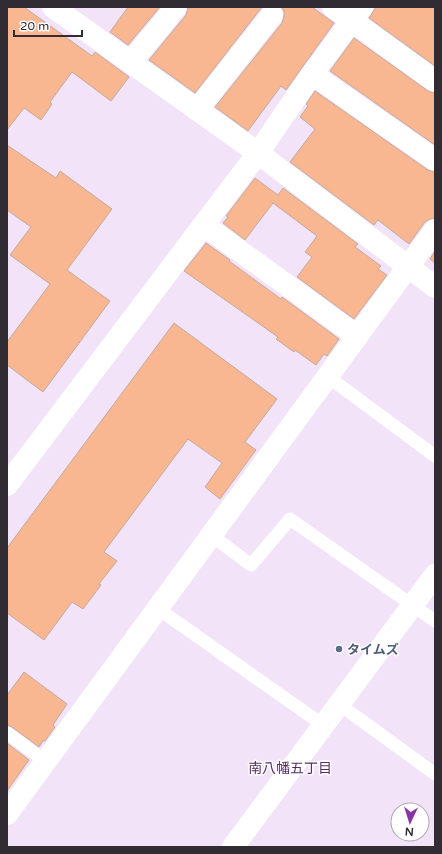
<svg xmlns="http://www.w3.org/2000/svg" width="442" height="854" viewBox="0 0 442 854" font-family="'Varela Round','Noto Sans JP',sans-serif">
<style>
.building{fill:#f8b691;stroke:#c3aa9c}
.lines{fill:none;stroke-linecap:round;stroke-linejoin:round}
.lane{stroke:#fff;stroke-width:13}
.street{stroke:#fff;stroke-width:22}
.service-dot{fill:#5c6f8a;stroke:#fff;stroke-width:1.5}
.labels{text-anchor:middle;stroke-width:3;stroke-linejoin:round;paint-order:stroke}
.service-label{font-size:13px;font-weight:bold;fill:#4e5e75;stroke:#fff;text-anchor:start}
.neighbourhood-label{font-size:14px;fill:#562e64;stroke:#fff}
</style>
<rect width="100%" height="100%" fill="#f2e3f9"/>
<g class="building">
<polygon points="7,7 24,7 92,56 95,52 129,77 111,101 72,72 50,102 52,104 41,120 24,108 7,130"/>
<polygon points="128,7 160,7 128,45 110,32"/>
<polygon points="188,7 262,7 195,93 149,60 186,15"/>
<polygon points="281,7 312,7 334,23 286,90 281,86 248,131 215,107 282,23 284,16 284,11"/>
<polygon points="376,7 435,7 435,66 369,18"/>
<polygon points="354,38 428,91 435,93 435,145 330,71"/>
<polygon points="315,91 428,170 435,172 435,218 430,219 425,222 409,244 378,220 374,225 290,162 315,129 300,117 308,106 306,104"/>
<polygon points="7,145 56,178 60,171 112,209 67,270 110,301 43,392 7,365 7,342 50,284 10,255 31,227 7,210"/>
<polygon points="255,178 278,195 283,188 358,244 355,247 381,266 378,269 387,275 354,319 297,277 312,257 305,252 317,236 273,203 245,240 223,223 228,217 226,216"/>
<polygon points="206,243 230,260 229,261 281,299 282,297 339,339 327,356 324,354 316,365 295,350 294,352 276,339 278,337 184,271"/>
<polygon points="435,251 435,263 430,259"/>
<polygon points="174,323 277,399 245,442 256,450 220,499 205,487 222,463 188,439 104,552 117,561 99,584 101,585 83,609 72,602 44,640 7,613 7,548"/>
<polygon points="24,672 67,704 53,725 55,727 45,741 43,741 39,747 12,727 7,725 7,695"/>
<polygon points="7,743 29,760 7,791"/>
</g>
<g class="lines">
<g class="lane">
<polyline points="327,376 435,456"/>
<polyline points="211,535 251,565 290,519 435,621"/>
<polyline points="157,608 323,725"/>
<polyline points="339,704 435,774"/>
<polyline points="7,733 45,761"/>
</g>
<g class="street">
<polyline points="53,7 258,153 435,287"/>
<polyline points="333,7 435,81"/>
<polyline points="131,62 176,7"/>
<polyline points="312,74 435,160"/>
<polyline points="197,110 272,15"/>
<polyline points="204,225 357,336"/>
<polyline points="7,485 258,153 312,74 362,7"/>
<polyline points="7,814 435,230"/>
<polyline points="233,847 435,575"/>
</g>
</g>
<circle class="service-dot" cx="339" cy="649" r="4"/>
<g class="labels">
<g class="service-label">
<text x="347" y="654">タイムズ</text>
</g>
<g class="neighbourhood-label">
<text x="290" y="773">南八幡五丁目</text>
</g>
</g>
<rect width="442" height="854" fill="none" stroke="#312b34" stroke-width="16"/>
<g transform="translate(410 822) rotate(184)"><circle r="19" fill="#ffffff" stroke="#adaaae"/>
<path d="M0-3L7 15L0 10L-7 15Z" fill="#8935a4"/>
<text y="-6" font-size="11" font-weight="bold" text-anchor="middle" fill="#312b34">N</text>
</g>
<path d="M14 30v6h68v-6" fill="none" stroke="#312b34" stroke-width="2"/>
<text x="20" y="30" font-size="12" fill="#312b34" stroke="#ffffff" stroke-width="3" paint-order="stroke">20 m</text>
</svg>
